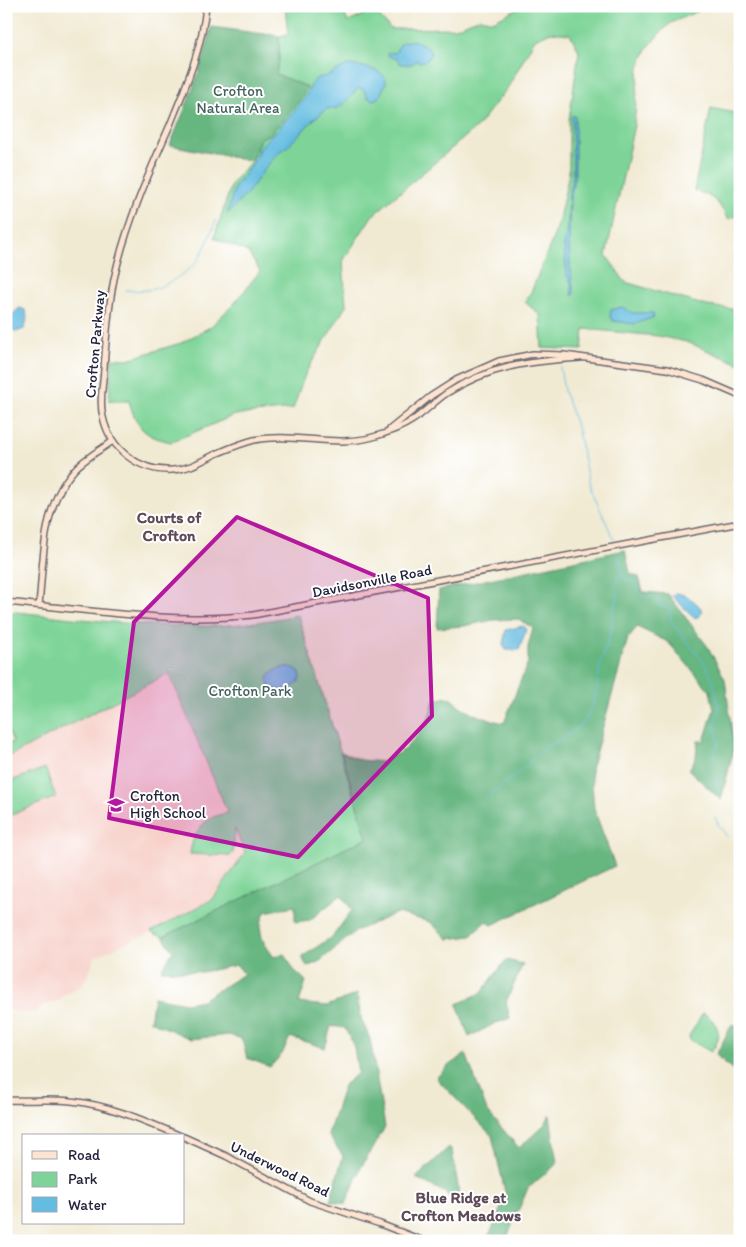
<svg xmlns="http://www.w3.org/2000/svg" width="746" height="1247" viewBox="0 0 746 1247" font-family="Itim,sans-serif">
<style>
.built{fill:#f7d0c9}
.green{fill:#7ed498;stroke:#507b6a}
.forest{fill:#66b680;stroke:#446c5e}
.water{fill:#64bce1;stroke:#436f8e}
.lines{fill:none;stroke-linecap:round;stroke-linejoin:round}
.stream{stroke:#64bce1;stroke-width:1}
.secondary-casing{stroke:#6a6870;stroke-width:8}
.secondary{stroke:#fde4d0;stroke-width:5}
.marked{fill:#b5179e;fill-opacity:0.2;stroke:#b5179e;stroke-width:4;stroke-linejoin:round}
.labels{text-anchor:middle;stroke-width:4;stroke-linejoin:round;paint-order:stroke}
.park-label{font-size:15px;fill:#42605c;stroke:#fff}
.street-label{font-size:15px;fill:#22223b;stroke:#fff}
.poi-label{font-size:15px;fill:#22223b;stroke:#fff;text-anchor:start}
.neighbourhood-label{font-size:16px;font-weight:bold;fill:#5e4b57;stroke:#fff}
</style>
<rect width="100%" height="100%" fill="#fff"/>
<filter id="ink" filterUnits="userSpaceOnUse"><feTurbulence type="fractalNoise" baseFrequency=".02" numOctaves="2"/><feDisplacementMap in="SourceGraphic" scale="10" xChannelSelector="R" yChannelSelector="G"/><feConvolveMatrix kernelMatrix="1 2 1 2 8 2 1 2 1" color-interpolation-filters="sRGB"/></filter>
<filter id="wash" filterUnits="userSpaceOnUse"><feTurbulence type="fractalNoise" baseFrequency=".0096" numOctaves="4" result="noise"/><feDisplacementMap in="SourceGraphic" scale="20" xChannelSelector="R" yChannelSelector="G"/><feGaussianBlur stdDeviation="1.12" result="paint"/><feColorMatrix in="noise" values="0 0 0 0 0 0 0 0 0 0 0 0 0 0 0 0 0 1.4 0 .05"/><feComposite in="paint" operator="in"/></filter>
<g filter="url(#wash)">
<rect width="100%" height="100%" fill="#f1ead3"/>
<polygon class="built" points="169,673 245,853 213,899 151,932 94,957 89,974 81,986 64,995 60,1000 43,1005 37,1012 24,1013 6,1009 6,758"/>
<g class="green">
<path d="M285,6h56l7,16 12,-5 12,-8 19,20 64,-1 25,-10 13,3 29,-15h187l-38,17 -13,12 -11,14 -8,18 -5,58 -28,130 19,27 82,24 33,4v54l-53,-22 -29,-6 -74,-7 -2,21 -40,-2 -2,-33 -15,-13 7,-12 25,-62 12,-55v-53l10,-69 -9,-17 -19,-2 -16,7 -27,48 -30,39 -106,90 -29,45 3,45 -40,66 -13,37 -58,6 -64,27c-28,-6 -34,-14 -42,-41h-20l3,-43 16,1 53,-16 29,-16 24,-23 26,-33 -12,-19 -34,-14 18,-55 19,-22 9,-22 11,-6 36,-46 -32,-13 4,-13v-25l9,-1z"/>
<path d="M711,108l29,6v101l-12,4c-9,-16 -16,-25 -34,-28z"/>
<path d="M6,611c62,6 124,15 186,15 36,1 71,-4 106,-11l69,223 -204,99 -12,-5 62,-33 32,-46 -10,-24 -2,24 -3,3 -40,-2c3,-23 15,-38 38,-41l-59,-140 -163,85v-14l7,-2 -7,-16z"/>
<polygon points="45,768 56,797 6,817 6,783"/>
<path d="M703,1013c17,10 20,24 8,39l-21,-12 -1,-4z"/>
</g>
<g class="forest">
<path d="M211,27l68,9v25l-3,13 31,13 -6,11 -21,25 -9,10 -11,6 -9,22 -81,-16c16,-39 33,-77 41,-118z"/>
<path d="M625,550l5,23 9,4 4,15 25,2 40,53 17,32 9,69 -13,52 -32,-30 7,-13 2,-16h6l10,-32 -4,-18 -42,-49 -31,-15 -9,11 -37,131 3,40 21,57 -123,59 -6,-4 -15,15 -23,3 -18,-17 -33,-9 -41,18 -36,30 -13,6 -5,-10 31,-21 19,-26 -11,-15 -31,25 -15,2v-16l-30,6c-9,20 -3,29 9,45l11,-3 8,15 13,12 -7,22 28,3 30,-12 4,24 9,21 15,88 -25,42 -14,35 -16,-3 13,-45 -15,-21 16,-50 14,-12 -4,-26 -9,-19 -14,-2 -6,22 -35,-11 -8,17 -12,13 -23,-9 -5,-19 -13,-4 -38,4 -41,-18 4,-24 32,6 16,-3 42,-26 -7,-9 -35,7 -41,-2 12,-19 -10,-14 204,-99 -26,-86 20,8 22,2 22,-13 21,-23 8,-26 15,-3c17,16 32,21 55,26l24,-61v-15l5,-19 -15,-9 -25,1 -29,6 -27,2 2,-38z"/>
<polygon points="506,960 523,964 506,1002 510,1018 492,1025 469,1037 457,1004 481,993"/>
<polygon points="732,1024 740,1028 740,1076 716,1055"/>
<polygon points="466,1054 487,1111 519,1148 545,1124 550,1115 557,1164 528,1188 507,1237 508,1241 487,1241 506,1196 492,1136 436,1078 449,1065"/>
<polygon points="449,1147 452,1150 460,1198 456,1207 446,1193 416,1178"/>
</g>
<g class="water">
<path d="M413,40c7,3 16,6 18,14l-4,6 -7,2 -3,-2 -5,4h-11l-4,-5 -9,-3 -1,-3h8l6,-10z"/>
<path d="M347,65c9,0 41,5 39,17 -1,5 -5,9 -6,15l-7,3 -5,-2 -4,-8 -6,-2 -13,15 -10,6 -4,-1 -4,1 -13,10 -27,28 -7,4 -13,15 -20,28 -20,20 8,-28 18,-23 6,-14 8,-10 11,-10 16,-18 6,-9 4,-3 9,-17 4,-4 10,-2z"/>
<polygon points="572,116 575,116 575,174 570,199 569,238 570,268 574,292 574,295 572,295 571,282 567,276 564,246 568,221 569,192 573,175"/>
<polygon points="622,307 633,313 653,313 654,317 635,324 613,321 610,317 611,310"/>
<path d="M20,308l5,2c3,6 2,12 -1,19l-8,3 -5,-4c-3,-8 2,-16 9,-20z"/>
<path d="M675,593c8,0 24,9 27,18l-2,5 -5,2 -23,-22z"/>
<polygon points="523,626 526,628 526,630 519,650 506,650 503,644 506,630"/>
<path d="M287,667c8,0 12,2 14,10 -5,12 -18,15 -30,11l-4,-7c3,-9 11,-13 20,-14z"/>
</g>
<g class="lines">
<g class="stream">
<path d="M126,290c25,2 34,-1 55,-15 6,-4 13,-9 17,-15 8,-13 13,-26 18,-40"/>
<polyline points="560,367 564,391 578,431 589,485 614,540"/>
<path d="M622,575l5,6h9l3,12 4,3c18,-1 10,5 19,10 3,1 6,2 8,4l1,10 3,5 29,36 9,17 7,27v7l-4,12 3,17 -1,8 -5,14 6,27"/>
<polyline points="485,798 517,774 545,748 571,733 586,720 592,707 597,689 600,664 612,629 613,609 617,602 618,594 615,586 622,571 618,553"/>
<polyline points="715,817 719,826 727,836"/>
</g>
</g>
</g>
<g filter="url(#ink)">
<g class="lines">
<g class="secondary-casing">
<g id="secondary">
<path d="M206,6c-4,43 -20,80 -36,119 -22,50 -44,100 -56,154 -6,30 -8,60 -10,90 -1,16 -5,33 -1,48 7,33 37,55 70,53 17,-1 30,-10 45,-17 12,-5 24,-10 36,-13 40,-8 80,8 119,-3 14,-4 28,-9 40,-17 12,-8 22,-19 34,-27 42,-27 84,-32 133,-35"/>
<polyline points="390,429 431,396 456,380 499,361 533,354 564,355 667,369 703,380 740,396"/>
<path d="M6,602c83,8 165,22 247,13l487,-92"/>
<path d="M39,605c5,-47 2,-103 39,-139 11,-10 23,-17 35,-25"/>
<path d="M6,1100c22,1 44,-1 65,1 39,4 74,20 110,35"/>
<polyline points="184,1137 226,1156 310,1201 380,1224 424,1241"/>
</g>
</g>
<use href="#secondary" class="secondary"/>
</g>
</g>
<path class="marked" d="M237,517l191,81 4,118 -134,141 -189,-39 25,-196z"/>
<defs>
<g id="school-bare" transform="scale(1.35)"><path d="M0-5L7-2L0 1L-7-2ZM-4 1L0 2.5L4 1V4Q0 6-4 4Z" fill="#b5179e" stroke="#fff" stroke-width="2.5" paint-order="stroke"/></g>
</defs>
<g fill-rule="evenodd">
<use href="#school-bare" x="116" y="805"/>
</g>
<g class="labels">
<g class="park-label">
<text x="238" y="96">Crofton<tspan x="238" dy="17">Natural Area</tspan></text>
<text x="250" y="696">Crofton Park</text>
</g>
<g class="street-label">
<text transform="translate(95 344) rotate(-85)" y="5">Crofton Parkway</text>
<text transform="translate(372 581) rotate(-11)" y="5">Davidsonville Road</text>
<text transform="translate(280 1169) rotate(26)" y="5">Underwood Road</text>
</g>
<g class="poi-label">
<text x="130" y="801">Crofton<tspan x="130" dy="17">High School</tspan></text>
</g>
<g class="neighbourhood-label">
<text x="169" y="523">Courts of<tspan x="169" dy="18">Crofton</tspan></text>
<text x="461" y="1203">Blue Ridge at<tspan x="461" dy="18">Crofton Meadows</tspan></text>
</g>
</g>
<rect width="746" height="1247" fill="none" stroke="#fff" stroke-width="25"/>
<rect x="22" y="1134" width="162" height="90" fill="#ffffff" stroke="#a7a7b1"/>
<rect x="32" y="1151" width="25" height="8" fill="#fde4d0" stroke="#a7a7b1"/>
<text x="68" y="1160" font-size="15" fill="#22223b">Road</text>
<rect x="32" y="1172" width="25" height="15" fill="#7ed498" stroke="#a7a7b1"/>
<text x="68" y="1184" font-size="15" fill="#22223b">Park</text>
<rect x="32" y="1197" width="25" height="15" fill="#64bce1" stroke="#a7a7b1"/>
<text x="68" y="1210" font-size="15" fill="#22223b">Water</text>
</svg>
